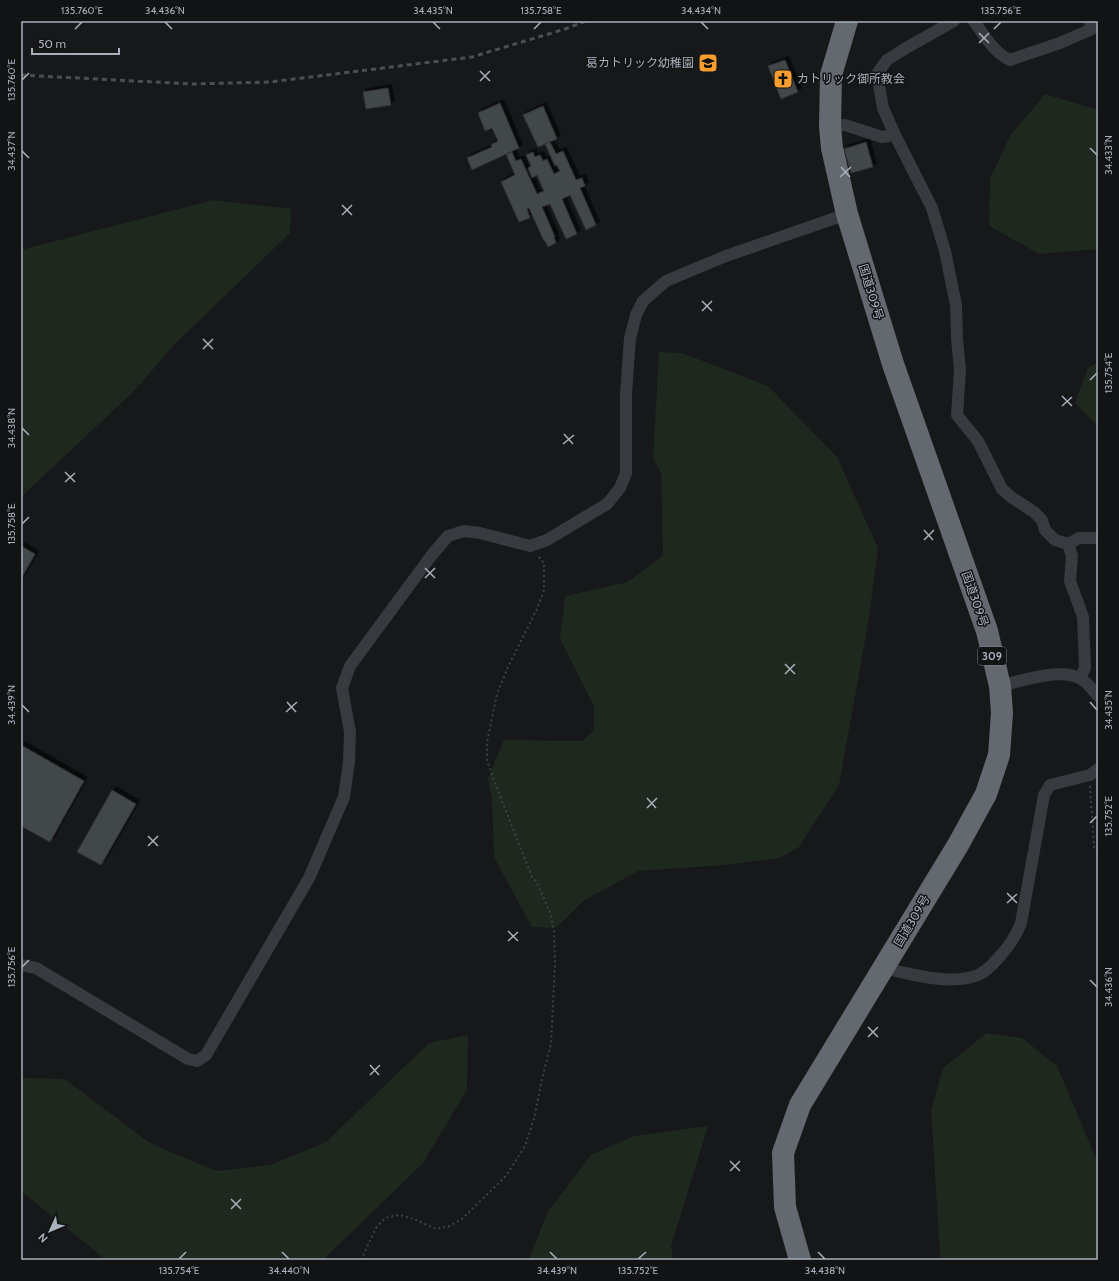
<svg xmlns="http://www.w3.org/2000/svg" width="1119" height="1281" viewBox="0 0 1119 1281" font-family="Cabin,'Noto Sans JP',sans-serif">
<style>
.green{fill:#1f281f}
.building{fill:#43464a;stroke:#313236;filter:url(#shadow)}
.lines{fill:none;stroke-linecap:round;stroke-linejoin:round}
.path{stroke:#3e4146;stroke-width:2;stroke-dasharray:2 3;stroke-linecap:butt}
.street{stroke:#383a3f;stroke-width:12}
.highway{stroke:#646970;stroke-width:22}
.rail{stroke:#4b4e54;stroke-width:3;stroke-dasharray:5 4;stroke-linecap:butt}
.ticks{fill:none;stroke:#a9b0ba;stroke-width:1.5}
.labels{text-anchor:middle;stroke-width:3;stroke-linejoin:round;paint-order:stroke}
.shield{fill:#121315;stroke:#7c8188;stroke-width:1}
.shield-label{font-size:11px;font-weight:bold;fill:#a9b0ba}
.poi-label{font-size:12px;fill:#a9b0ba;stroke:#121315;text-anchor:end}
.street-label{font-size:12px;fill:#a9b0ba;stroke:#121315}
.neatline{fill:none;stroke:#a9b0ba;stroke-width:1.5}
.ticks-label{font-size:10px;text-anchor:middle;fill:#a9b0ba}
</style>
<defs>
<filter id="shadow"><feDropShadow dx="3.5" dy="-3.5" stdDeviation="0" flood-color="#0009"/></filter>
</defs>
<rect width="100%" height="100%" fill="#17181a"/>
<g class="green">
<polygon points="1045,94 1098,110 1098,249 1039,254 989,226 990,179 1010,136"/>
<polygon points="213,200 291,209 290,233 175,344 135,390 21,497 21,250"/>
<polygon points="659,352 682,353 768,386 837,457 878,548 869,618 839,785 799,847 779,858 724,865 638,871 583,901 556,928 532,927 494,857 492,798 488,778 504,740 582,741 594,730 594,706 560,639 565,596 628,582 663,555 661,473 653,458"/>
<polygon points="1098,362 1098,426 1075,403 1088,368"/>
<polygon points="987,1033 1022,1038 1057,1066 1098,1163 1098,1260 942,1260 940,1255 931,1110 943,1068"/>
<polygon points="468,1035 467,1090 423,1163 323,1260 106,1260 21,1191 21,1078 65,1079 150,1143 216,1171 271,1165 326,1142 429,1043"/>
<polygon points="708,1126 671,1246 673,1260 529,1260 547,1213 591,1155 634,1136"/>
</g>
<g class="building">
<polygon points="785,60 798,92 781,99 768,66"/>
<polygon points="388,88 391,105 366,109 363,92"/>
<polygon points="500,103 519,148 472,170 467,158 492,147 491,145 498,141 492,128 485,131 478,113"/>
<polygon points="543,106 557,139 538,147 523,115"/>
<polygon points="550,142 556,154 563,151 576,180 582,178 585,186 580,188 596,225 586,230 570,195 562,199 577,234 566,239 550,204 542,207 555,237 554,237 556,243 548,247 545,241 544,241 529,208 527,209 530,218 519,222 501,182 515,175 506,154 512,152 516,161 521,159 537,194 544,191 537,175 532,178 528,168 531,166 526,155 533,152 535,157 540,155 543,161 547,159 554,174 560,171 557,165 555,166 545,144"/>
<polygon points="866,142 873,167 851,173 844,149"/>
<polygon points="21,546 35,554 21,579"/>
<polygon points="21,745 84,781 50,842 21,826"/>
<polygon points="112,790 136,804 101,865 77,852"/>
</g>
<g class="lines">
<g class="path">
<polyline points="1090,786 1094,847 1098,853"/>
<polyline points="361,1260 376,1228 382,1221 388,1217 399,1215 414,1219 436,1229 450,1226 462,1219 506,1176 525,1146 534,1119 542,1079 551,1044 555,963 554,931 550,912 537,883 532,877 493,778 487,760 487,742 497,694 508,667 537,609 544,590 544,563 538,556"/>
</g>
<g class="street">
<polyline points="954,21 906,48 887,60 877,74 883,108 895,135 932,208 945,251 956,305 957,339 960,370 957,415 978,441 1002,489 1011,497 1034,512 1042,520 1045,530 1055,540 1068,544 1079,538 1098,538"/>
<path d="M974,21c10,14 20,32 36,39l50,-17 32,-14 -2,-8"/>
<polyline points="830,126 845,125 882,137 895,135"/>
<polyline points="1068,544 1072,556 1070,581 1083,617 1085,668 1080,678"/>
<path d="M1000,686c20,-5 62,-19 81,-7 7,4 12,11 17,17"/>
<polyline points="21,965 36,968 188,1059 197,1061 206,1055 309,878 344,797 349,762 350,732 342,688 350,666 431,556 448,536 464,531 480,533 530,546 547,540 607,504 620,488 626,473 626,394 630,338 636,315 643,301 666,281 726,256 847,214"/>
<path d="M883,968c28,6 67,18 95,7 11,-4 30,-27 36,-38 3,-4 5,-9 7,-14l23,-128 6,-10 40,-10 8,-6"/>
</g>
<polyline class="highway" points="800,1260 785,1207 783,1153 800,1105 958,845 986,794 999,755 1002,713 1000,686 987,631 893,364 847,214 832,148 830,126 831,75 847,21"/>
<polyline class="rail" points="21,75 192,84 270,82 472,57 565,29 586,21"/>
</g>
<path class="ticks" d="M165,22l7,7M433,22l7,7M701,22l7,7M75,29l7,-7M534,29l7,-7M994,29l7,-7M979,33l10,10M979,43l10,-10M480,71l10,10M22,80l7,-7M480,81l10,-10M1090,148l7,7M22,151l7,7M841,167l9,10M840,177l11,-10M342,205l10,10M342,215l10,-10M702,301l10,10M702,311l10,-10M203,339l10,10M203,349l10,-10M1090,380l7,-7M1062,396l10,10M1062,406l10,-9M22,428l7,7M564,434l9,10M563,444l11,-9M65,472l10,10M65,482l10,-9M22,524l7,-7M924,530l9,10M924,540l10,-10M425,568l10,10M425,578l10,-10M785,664l10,10M785,674l10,-10M287,702l9,10M1090,702l7,8M22,705l7,7M286,712l11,-10M647,798l9,10M647,808l10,-10M1090,823l7,-7M148,836l10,10M148,846l10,-10M1007,893l10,10M1007,903l10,-9M508,931l10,10M508,941l10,-9M22,967l7,-7M1090,980l7,7M868,1027l10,10M868,1037l10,-10M370,1065l9,10M370,1075l10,-10M730,1161l10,10M730,1171l10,-10M231,1199l10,10M231,1209l10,-10M282,1252l7,7M550,1252l7,7M818,1252l7,7M179,1259l7,-7M638,1259l8,-7"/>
<defs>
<g id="school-square" transform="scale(1)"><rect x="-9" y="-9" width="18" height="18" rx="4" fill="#f99d2f" stroke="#121315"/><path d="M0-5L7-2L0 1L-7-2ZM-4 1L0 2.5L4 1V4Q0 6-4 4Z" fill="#111"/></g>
<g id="church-square" transform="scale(1)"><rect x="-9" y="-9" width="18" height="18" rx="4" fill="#f99d2f" stroke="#121315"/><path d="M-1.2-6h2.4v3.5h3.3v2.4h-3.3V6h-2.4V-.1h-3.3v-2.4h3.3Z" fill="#111"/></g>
</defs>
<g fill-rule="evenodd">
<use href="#school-square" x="708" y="63"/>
<use href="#church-square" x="783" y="79"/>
</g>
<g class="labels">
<rect class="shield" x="978" y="647" width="28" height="18" rx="3"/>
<g class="shield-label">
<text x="992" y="660">309</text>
</g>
<g class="poi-label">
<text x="694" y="67">葛カトリック幼稚園</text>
<text x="797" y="83" text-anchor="start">カトリック御所教会</text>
</g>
<g class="street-label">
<text transform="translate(871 292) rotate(73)" y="4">国道309号</text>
<text transform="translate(975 599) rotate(71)" y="4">国道309号</text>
<text transform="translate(912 921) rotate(-59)" y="4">国道309号</text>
</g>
</g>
<rect width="1119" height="1281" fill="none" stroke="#121315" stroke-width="44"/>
<g transform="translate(50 1231) rotate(226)" stroke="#121315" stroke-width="3" paint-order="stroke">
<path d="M0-3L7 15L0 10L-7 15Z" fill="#a9b0ba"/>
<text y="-6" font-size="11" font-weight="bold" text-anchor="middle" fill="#a9b0ba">N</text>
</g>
<path d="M32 48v6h87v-6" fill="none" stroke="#a9b0ba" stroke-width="2"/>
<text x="38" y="48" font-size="12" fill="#a9b0ba" stroke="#121315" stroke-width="3" paint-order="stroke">50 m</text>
<rect x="22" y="22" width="1075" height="1237" class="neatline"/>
<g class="ticks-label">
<text x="82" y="14">135.760°E</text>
<text x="165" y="14">34.436°N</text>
<text x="433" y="14">34.435°N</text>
<text x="541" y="14">135.758°E</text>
<text x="701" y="14">34.434°N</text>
<text x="1001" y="14">135.756°E</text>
<text transform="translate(11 80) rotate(-90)" y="4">135.760°E</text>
<text transform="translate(11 151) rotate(-90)" y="4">34.437°N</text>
<text transform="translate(1108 155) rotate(-90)" y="4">34.433°N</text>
<text transform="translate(1108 373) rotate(-90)" y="4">135.754°E</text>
<text transform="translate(11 428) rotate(-90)" y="4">34.438°N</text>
<text transform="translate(11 524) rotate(-90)" y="4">135.758°E</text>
<text transform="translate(11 705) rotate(-90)" y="4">34.439°N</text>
<text transform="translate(1108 710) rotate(-90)" y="4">34.435°N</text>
<text transform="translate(1108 816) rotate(-90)" y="4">135.752°E</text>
<text transform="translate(11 967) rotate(-90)" y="4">135.756°E</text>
<text transform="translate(1108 987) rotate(-90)" y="4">34.436°N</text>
<text x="179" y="1274">135.754°E</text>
<text x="289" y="1274">34.440°N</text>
<text x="557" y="1274">34.439°N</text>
<text x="638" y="1274">135.752°E</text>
<text x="825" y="1274">34.438°N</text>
</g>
</svg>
